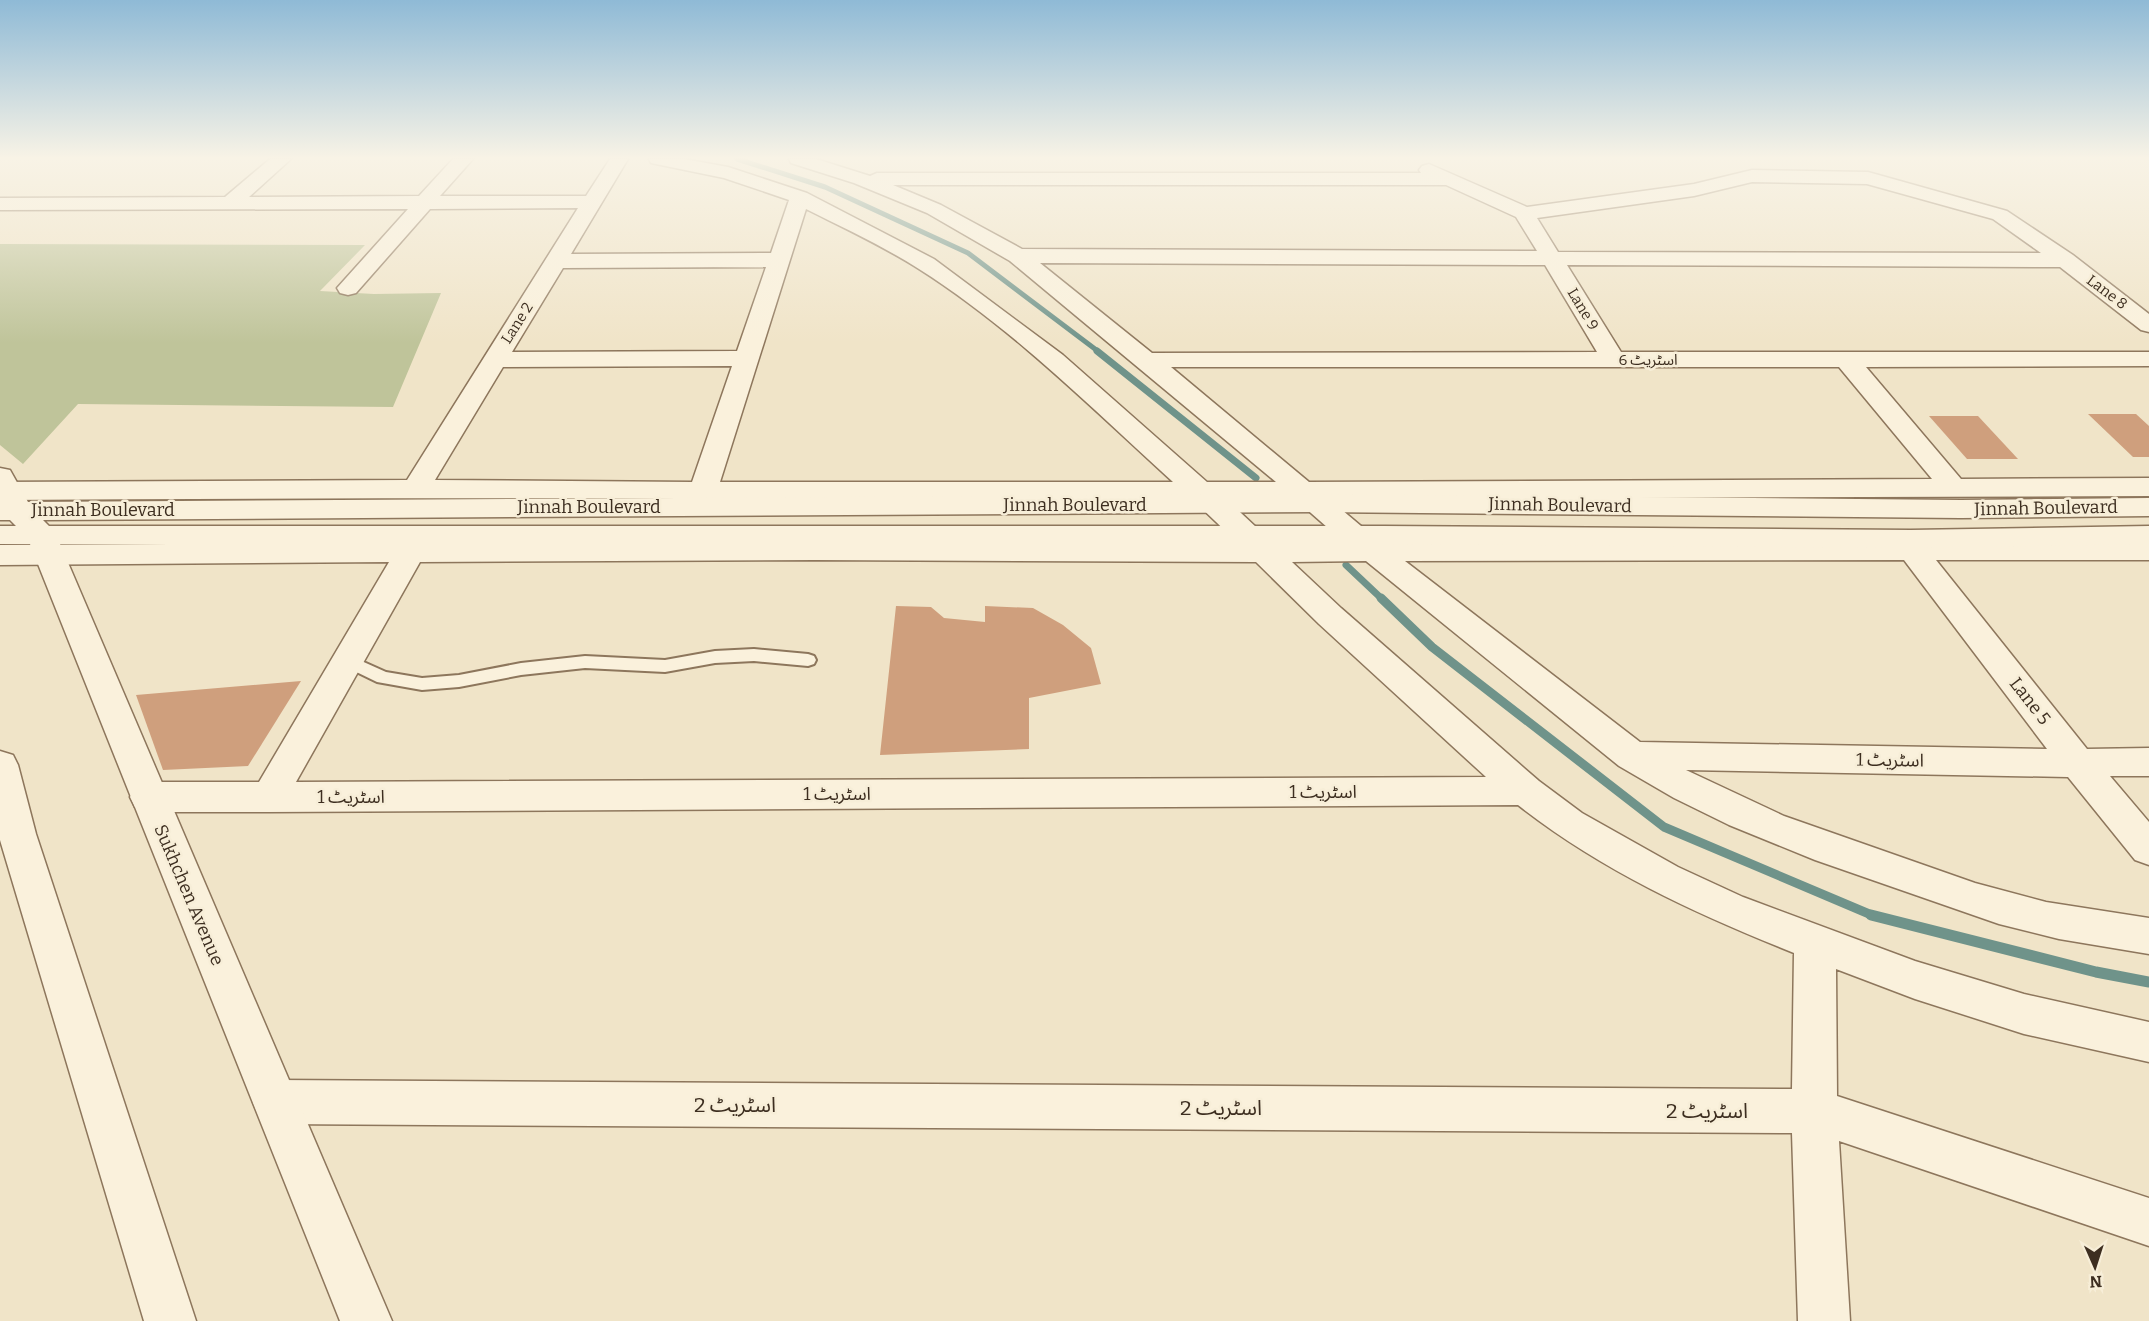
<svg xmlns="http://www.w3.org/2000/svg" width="2149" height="1321" viewBox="0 0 2149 1321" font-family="Bitter,'Noto Sans Arabic',serif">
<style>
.cemetery{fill:#bfc49a}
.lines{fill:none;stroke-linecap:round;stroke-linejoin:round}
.stream-far3{stroke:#6f938a;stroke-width:5}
.stream-far2{stroke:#6f938a;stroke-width:7}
.stream-far1{stroke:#6f938a;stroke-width:9}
.stream{stroke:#6f938a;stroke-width:11}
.building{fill:#cf9f7d}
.service-casing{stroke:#8d765c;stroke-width:4}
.minor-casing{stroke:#8d765c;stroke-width:3}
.tertiary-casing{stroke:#8d765c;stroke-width:3}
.service{fill:#faf1dc;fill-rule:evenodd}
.minor{fill:#faf1dc;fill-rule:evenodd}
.tertiary{fill:#faf1dc;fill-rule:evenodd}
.labels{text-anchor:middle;stroke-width:5;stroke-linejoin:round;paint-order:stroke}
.far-street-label{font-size:15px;fill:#3d2e20;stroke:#f7eed8}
.street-label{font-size:18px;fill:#3d2e20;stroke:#f7eed8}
.near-street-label{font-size:21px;fill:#3d2e20;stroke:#f7eed8}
</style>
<rect width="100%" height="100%" fill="#f0e4c8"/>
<polygon class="cemetery" points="0,244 365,245 320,291 374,294 441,293 393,407 78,404 23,464 0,445"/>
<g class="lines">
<polyline class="stream-far3" points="737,159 825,187 968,253 1099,352"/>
<g class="stream-far2">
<polyline points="1097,351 1256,478"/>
<polyline points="1346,565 1382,599"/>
</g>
<polyline class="stream-far1" points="1381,598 1432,647 1664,827 1874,916"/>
<polyline class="stream" points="1871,915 2096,972 2149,982"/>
</g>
<g class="building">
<polygon points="2088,414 2136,414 2149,426 2149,457 2133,457"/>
<polygon points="1929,416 1978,416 2018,459 1967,459"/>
<polygon points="896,606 931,607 944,618 985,622 985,606 1033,608 1063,625 1091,648 1101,684 1029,698 1029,749 880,755"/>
<polygon points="301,681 248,766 163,770 136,695"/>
</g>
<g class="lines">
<g class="service-casing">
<polygon id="service" points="754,649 808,654 814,656 816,660 814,664 808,666 754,661 715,663 665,672 585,668 521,675 459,687 422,690 377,682 342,665 340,661 342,657 348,655 386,672 422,678 459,675 521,663 585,656 665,660 715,651"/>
</g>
<g class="minor-casing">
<path id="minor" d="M270,159h21l-42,38 170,-1 34,-37h20l-33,37h146l24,-37h18l-57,95 200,-1 18,-53 -65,-22 -73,-15 -2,-4h35l44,8 79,26 127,66 129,96 144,127h69l-266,-221 -83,-48 -73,-30 -63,-20 -2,-4h27l54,17 7,-3h544l-2,-3 3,-4 7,-2 98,43 167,-23 58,-14 116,2 139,39 66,44 76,59v18l-8,-2 -81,-63 -493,-2 54,87h528v14l-283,1 95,112 188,-1v18l-820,3 51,43 769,-2v20h-213l151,189 62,-1v28h-39l39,46v43l-14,-5 -67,-83 -382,-7 98,46 191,67 71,19 103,16v36l-90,-15 -60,-15 -184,-64 -86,-35 -55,-27 -55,-32 -253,-205 -74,1 49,46 198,173 43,32 96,54 65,30 172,64 109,33 125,28v40l-125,-28 -109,-35 -79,-30 1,127 312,102v48l-310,-105 11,180h-52l-6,-188 -1516,-9 -16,-6 -7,-16 7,-16 16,-6 1516,9 2,-136c-97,-39 -192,-82 -276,-148l-1249,7h-121l-13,-5 -5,-10 5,-10 13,-5h111l130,-220 -389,3v-20l814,-5 423,2 -45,-43c-397,0 -795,-2 -1192,1v-18l407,-2 171,-272 -148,1 -74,84 -8,2 -8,-2 -3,-5 71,-79 -408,1v-12l225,-1zM1752,182l115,2 126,35 48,34 -483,-1 -21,-34 157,-22zM893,185h553l70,32 21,34 -515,-2 -81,-44zM806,209c38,19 77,37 113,60 93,59 173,139 254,213h-453zM1040,263l505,2 52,87 -445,1zM766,267l-29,84 -225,1 51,-84zM732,366l-40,116 -257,-2 68,-113zM1171,367h668l93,112 -623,3zM1226,499h69l49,43h-72zM814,560l442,2 63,62 167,153 -1190,5 124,-220zM1904,560l143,189 -407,-7 -235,-181z"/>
</g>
<g class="tertiary-casing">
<g id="tertiary">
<polygon points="0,468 10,470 28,502 1317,494 1961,500 2149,498 2149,516 1961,518 1317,512 43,520 49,526 1384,526 1911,530 2149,526 2149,544 1911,548 1384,544 60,544 392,1321 340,1321 30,544 0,544 0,526 16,526 10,520 0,520"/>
<polygon points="0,751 13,755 18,765 36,834 196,1321 144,1321 0,840"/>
</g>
</g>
<use href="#service" class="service"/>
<use href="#minor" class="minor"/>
<use href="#tertiary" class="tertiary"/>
</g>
<linearGradient id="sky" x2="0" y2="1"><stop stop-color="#8fbad6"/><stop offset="0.46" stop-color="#f8f3e6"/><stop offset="1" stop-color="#f8f3e6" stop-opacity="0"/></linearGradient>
<rect width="2149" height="343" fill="url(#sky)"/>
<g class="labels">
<g class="far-street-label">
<text transform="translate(2107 292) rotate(37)" y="5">Lane 8</text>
<text transform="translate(1583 309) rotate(59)" y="5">Lane 9</text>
<text transform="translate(517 323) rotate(-58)" y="5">Lane 2</text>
<text x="1648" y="365">اسٹریٹ 6</text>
</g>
<g class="street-label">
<text x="1075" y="511">Jinnah Boulevard</text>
<text transform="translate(1560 505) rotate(1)" y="6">Jinnah Boulevard</text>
<text x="589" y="513">Jinnah Boulevard</text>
<text transform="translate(2046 508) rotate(-1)" y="6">Jinnah Boulevard</text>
<text x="103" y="516">Jinnah Boulevard</text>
<text transform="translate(2030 701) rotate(52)" y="6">Lane 5</text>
<text transform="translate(1890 760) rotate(1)" y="6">اسٹریٹ 1</text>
<text x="1323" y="798">اسٹریٹ 1</text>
<text x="837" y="800">اسٹریٹ 1</text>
<text x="351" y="803">اسٹریٹ 1</text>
<text transform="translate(189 895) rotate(67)" y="6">Sukhchen Avenue</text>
</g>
<g class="near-street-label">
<text x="735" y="1112">اسٹریٹ 2</text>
<text x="1221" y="1115">اسٹریٹ 2</text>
<text x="1707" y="1118">اسٹریٹ 2</text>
</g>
</g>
<g transform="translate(2095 1267) rotate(177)" stroke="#f7eed8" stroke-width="4.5" paint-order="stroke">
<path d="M0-4.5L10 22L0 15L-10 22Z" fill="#3d2e20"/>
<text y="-9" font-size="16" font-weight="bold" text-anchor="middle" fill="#3d2e20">N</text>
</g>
</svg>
